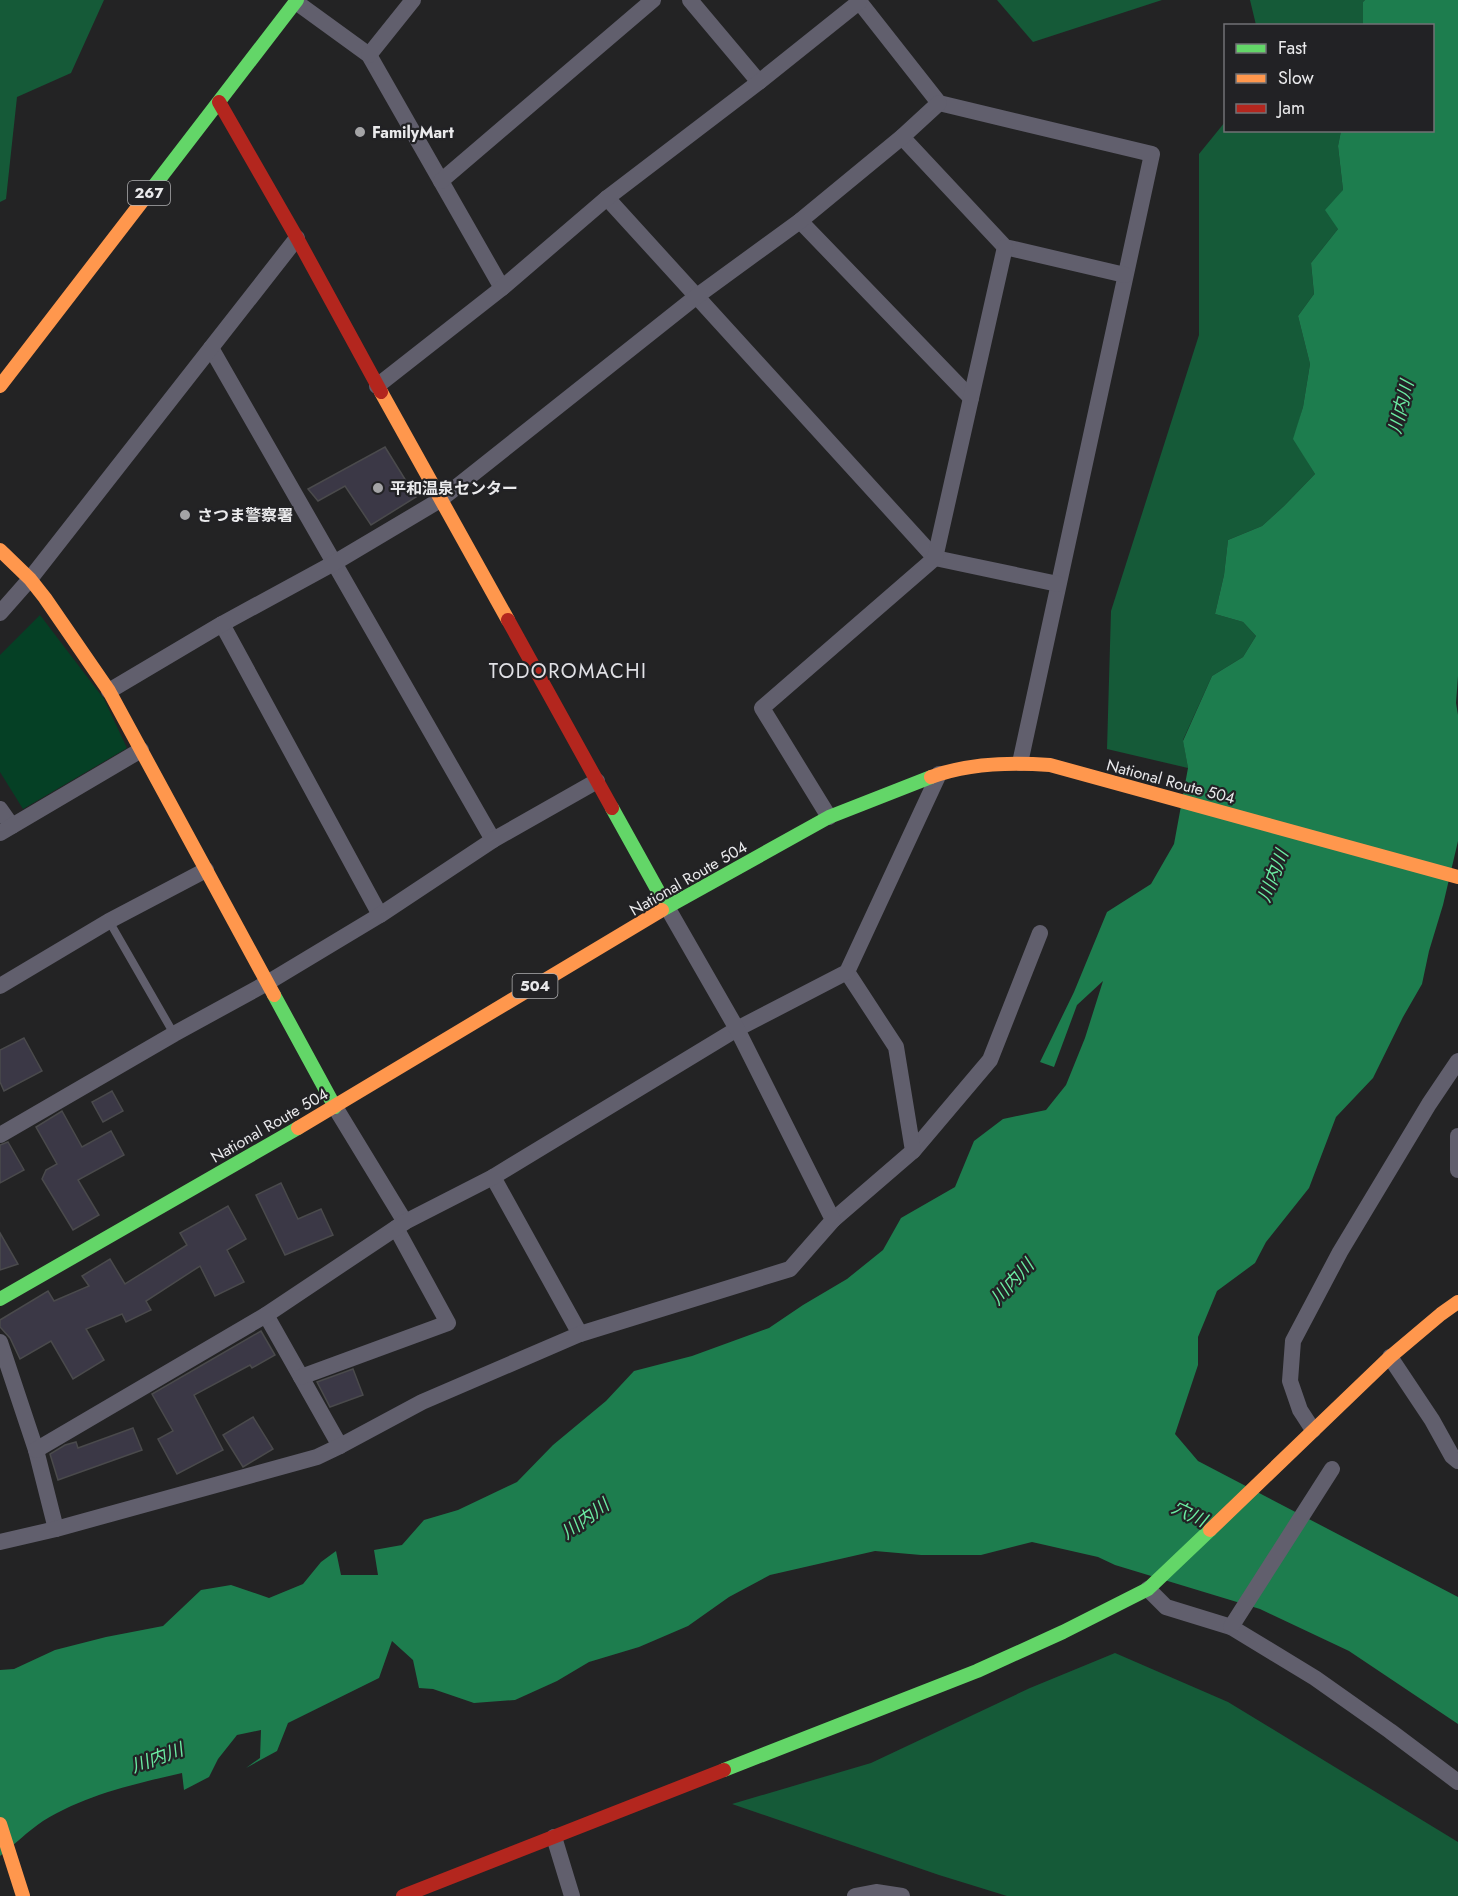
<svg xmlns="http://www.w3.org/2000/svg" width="1458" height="1896" viewBox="0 0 1458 1896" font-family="Jost,'Noto Sans JP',sans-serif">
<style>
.green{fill:#054025}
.forest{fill:#155a38}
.water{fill:#1d7d4e}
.building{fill:#3b3846;stroke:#4a4a4c;stroke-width:1.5}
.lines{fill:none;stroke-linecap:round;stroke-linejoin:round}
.lane{stroke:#615f6d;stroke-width:8}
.street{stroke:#615f6d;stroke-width:16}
.fast{stroke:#63d668;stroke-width:14}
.slow{stroke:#ff974d;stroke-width:14}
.jam{stroke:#b3261e;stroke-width:14}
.poi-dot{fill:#a4a4a6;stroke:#222225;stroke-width:2}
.labels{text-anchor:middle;stroke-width:4.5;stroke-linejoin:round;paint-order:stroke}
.shield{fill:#222225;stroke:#aeaeb0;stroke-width:1.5}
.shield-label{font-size:15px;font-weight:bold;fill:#eaeaec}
.poi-label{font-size:16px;font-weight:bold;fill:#eaeaec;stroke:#222225;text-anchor:start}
.street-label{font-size:16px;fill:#eaeaec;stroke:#222225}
.water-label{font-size:18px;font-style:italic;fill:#6beba2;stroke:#222225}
.quarter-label{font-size:20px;letter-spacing:1.5px;fill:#e1e1e6;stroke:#222225}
</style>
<rect width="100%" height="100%" fill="#232324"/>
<polygon class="green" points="40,615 104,699 127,748 23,809 0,772 0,655"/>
<g class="forest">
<polygon points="0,0 104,0 71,73 17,97 6,199 0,202"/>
<polygon points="997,0 1162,0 1033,42"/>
<polygon points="1250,0 1365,0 1363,2 1363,25 1256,25"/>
<polygon points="1225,122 1226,130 1341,131 1338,146 1343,190 1338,229 1311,263 1314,294 1298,316 1310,364 1303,407 1294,439 1315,474 1284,506 1262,526 1228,540 1224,575 1215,614 1243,622 1256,636 1243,657 1212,676 1183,740 1188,768 1107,749 1111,611 1199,335 1199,154"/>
<polygon points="1115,1653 1228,1702 1458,1842 1458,1896 1007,1896 939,1875 732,1804 871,1763 1030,1688"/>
</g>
<path class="water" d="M1365,0h93v676l-2,27 2,12v126l-15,64 -14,46 -7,33 -19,33 -30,61 -37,39 -27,71 -43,54 -11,21 -38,28 -19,46v28l-23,69 23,27 260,136v127l-109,-73 -89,-42 -145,-44 -17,-8 -66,-15 -51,13h-60l-46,-4 -105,24 -41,22 -41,29 -49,21 -50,15 -32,19 -42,19 -41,3 -41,-14 -14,-1 -6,-28 -21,-19 -13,37 -91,45 -11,28 -31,17 14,-10 1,-28 -24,5 -19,24 -9,18 -25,13 -2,-17c-48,11 -97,22 -139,48 -15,10 -29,24 -43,35v-186l14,-1 41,-19 51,-13 57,-11 38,-36 30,-5 38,13 34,-14 18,-22 15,-11 5,24h37l-4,-25 28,-5 22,-25 34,-10 59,-28 36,-37 53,-44 28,-30 58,-15 77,-28 34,-23 44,-26 36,-29 18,-32 54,-31 19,-46 29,-22 43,-9 20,-25 19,-47 18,-57 -26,24 -23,62 -14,-5 34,-70 33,-80 44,-28 23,-40 14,-76 -5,-27 29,-65 31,-19 13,-21 -13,-14 -28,-8 9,-39 4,-35 34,-14 22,-20 31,-32 -22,-35 10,-32 7,-43 -12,-48 16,-22 -3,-31 27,-34 -13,-19 18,-20 -5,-44 3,-15 91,-1v-104l-69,-1v-23z"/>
<g class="building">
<polygon points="385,447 416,497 371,525 345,486 318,501 308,489"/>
<polygon points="24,1038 42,1071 4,1091 0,1082 0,1050"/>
<polygon points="112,1091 123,1111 103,1122 92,1102"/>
<polygon points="62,1111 82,1147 111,1131 124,1155 78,1180 99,1215 73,1230 42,1179 46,1170 57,1164 36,1127"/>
<polygon points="8,1142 24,1170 0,1183 0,1145"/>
<polygon points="281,1183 298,1219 321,1209 333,1235 285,1255 256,1195"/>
<polygon points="228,1206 246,1239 227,1250 244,1282 215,1296 200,1266 146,1301 151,1310 126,1322 122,1314 86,1329 104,1360 73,1379 51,1341 20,1359 10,1338 0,1327 0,1320 48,1291 54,1301 89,1286 82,1276 110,1259 125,1284 187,1245 180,1233"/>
<polygon points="0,1233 18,1264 0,1270"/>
<polygon points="261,1331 275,1355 252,1368 250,1365 194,1395 223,1450 177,1474 158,1439 173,1431 152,1394"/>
<polygon points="353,1369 363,1395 330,1407 317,1382"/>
<polygon points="253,1417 273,1449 243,1467 223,1435"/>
<polygon points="133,1428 142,1450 58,1480 50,1454 65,1445 76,1442 78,1448"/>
</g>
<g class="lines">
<polyline class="lane" points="109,921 174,1034"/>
<g class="street">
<polyline points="690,0 759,82"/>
<polyline points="858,0 939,103 1152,154 1020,763"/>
<polyline points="296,2 369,55 502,288"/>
<polyline points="369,55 413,0"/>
<polyline points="902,137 1005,247 1125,275"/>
<polyline points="441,181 653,0"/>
<polyline points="607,198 935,558 1058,584"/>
<polyline points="800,221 971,398"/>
<polyline points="211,348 493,840"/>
<polyline points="377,386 502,288 607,198 759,82 859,2"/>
<polyline points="0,613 30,579 297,238"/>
<polyline points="222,624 380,915"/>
<polyline points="109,691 222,624 334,563 440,500 697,296 800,221 902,137 939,103"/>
<polyline points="0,809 12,826"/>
<polyline points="829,817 762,708 935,558 1005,247"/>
<polyline points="0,833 141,750"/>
<polyline points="0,986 109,921 206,870"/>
<polyline points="335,1107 405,1222"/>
<polyline points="0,1135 174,1034 267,983 380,915 493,840 597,781"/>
<polyline points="1458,1136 1458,1170"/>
<polyline points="913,1151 990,1060 1040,933"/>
<polyline points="493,1177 580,1334"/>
<polyline points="833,1220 913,1151 896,1047 847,972"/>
<polyline points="266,1315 340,1446"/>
<polyline points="0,1342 36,1450 56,1529"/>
<polyline points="1390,1357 1432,1420 1452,1456 1458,1461"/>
<polyline points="301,1377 448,1323 396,1228"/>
<polyline points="1313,1430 1300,1410 1290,1381 1293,1341 1340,1252 1429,1104 1458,1061"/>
<polyline points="36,1450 266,1315 405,1222 493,1177 737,1029 847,972 939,774"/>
<polyline points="0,1542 56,1529 317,1457 340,1446 422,1402 580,1334 790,1269 833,1220 737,1029 667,907"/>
<polyline points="1148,1589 1166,1607 1231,1627 1315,1678 1390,1731 1458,1782"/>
<polyline points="1231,1627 1332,1469"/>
<polyline points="554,1837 572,1896"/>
<polyline points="855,1896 876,1892 902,1896"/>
</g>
<g class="fast">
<polyline points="144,199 297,0"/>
<polyline points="612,808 667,907"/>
<polyline points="662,910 829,817 931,777"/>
<polyline points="274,995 335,1107"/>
<polyline points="0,1299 298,1128"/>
<polyline points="724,1770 977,1671 1063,1632 1148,1589 1210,1530"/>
</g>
<g class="slow">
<polyline points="0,386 144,199"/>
<polyline points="381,392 508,620"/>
<polyline points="0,550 30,579 45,598 109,691 274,995"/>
<path d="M931,777c37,-14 80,-15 119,-12l408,112"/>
<polyline points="298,1128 662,910"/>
<polyline points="1210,1530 1390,1357 1441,1314 1458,1302"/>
<polyline points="0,1824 23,1896"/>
</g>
<g class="jam">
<polyline points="219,102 297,238 381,392"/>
<polyline points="508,620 612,808"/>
<polyline points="403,1896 724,1770"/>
</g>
</g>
<g class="poi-dot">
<circle cx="360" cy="132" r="6"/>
<circle cx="378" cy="488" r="6"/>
<circle cx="185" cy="515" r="6"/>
</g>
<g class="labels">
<g class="shield">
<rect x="128" y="181" width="42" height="24" rx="4.5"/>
<rect x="512.5" y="974" width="45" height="24" rx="4.5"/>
</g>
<g class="shield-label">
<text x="149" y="198">267</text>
<text x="535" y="991">504</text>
</g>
<g class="poi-label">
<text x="372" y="138">FamilyMart</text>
<text x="390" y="494">平和温泉センター</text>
<text x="197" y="521">さつま警察署</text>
</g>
<g class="street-label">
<text transform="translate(1171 781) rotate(15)" y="6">National Route 504</text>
<text transform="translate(688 878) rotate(-30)" y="6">National Route 504</text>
<text transform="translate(269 1125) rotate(-30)" y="6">National Route 504</text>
</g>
<g class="water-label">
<text transform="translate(1401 407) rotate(-76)" y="6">川内川</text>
<text transform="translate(1273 876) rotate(-69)" y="6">川内川</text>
<text transform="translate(1012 1282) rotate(-47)" y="6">川内川</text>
<text transform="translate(1189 1514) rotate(25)" y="6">穴川</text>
<text transform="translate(585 1519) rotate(-36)" y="6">川内川</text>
<text transform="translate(157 1758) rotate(-20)" y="6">川内川</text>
</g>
<g class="quarter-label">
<text x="568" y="678">TODOROMACHI</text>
</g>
</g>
<rect x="1224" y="24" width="210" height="108" fill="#222225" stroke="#727275" stroke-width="1.5"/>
<rect x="1236" y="44" width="30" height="9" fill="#63d668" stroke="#727275" stroke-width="1.5"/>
<text x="1278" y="54" font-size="18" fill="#eaeaec">Fast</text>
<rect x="1236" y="74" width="30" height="9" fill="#ff974d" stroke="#727275" stroke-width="1.5"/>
<text x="1278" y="84" font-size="18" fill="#eaeaec">Slow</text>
<rect x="1236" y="104" width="30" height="9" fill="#b3261e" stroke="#727275" stroke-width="1.5"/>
<text x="1278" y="114" font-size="18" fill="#eaeaec">Jam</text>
</svg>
